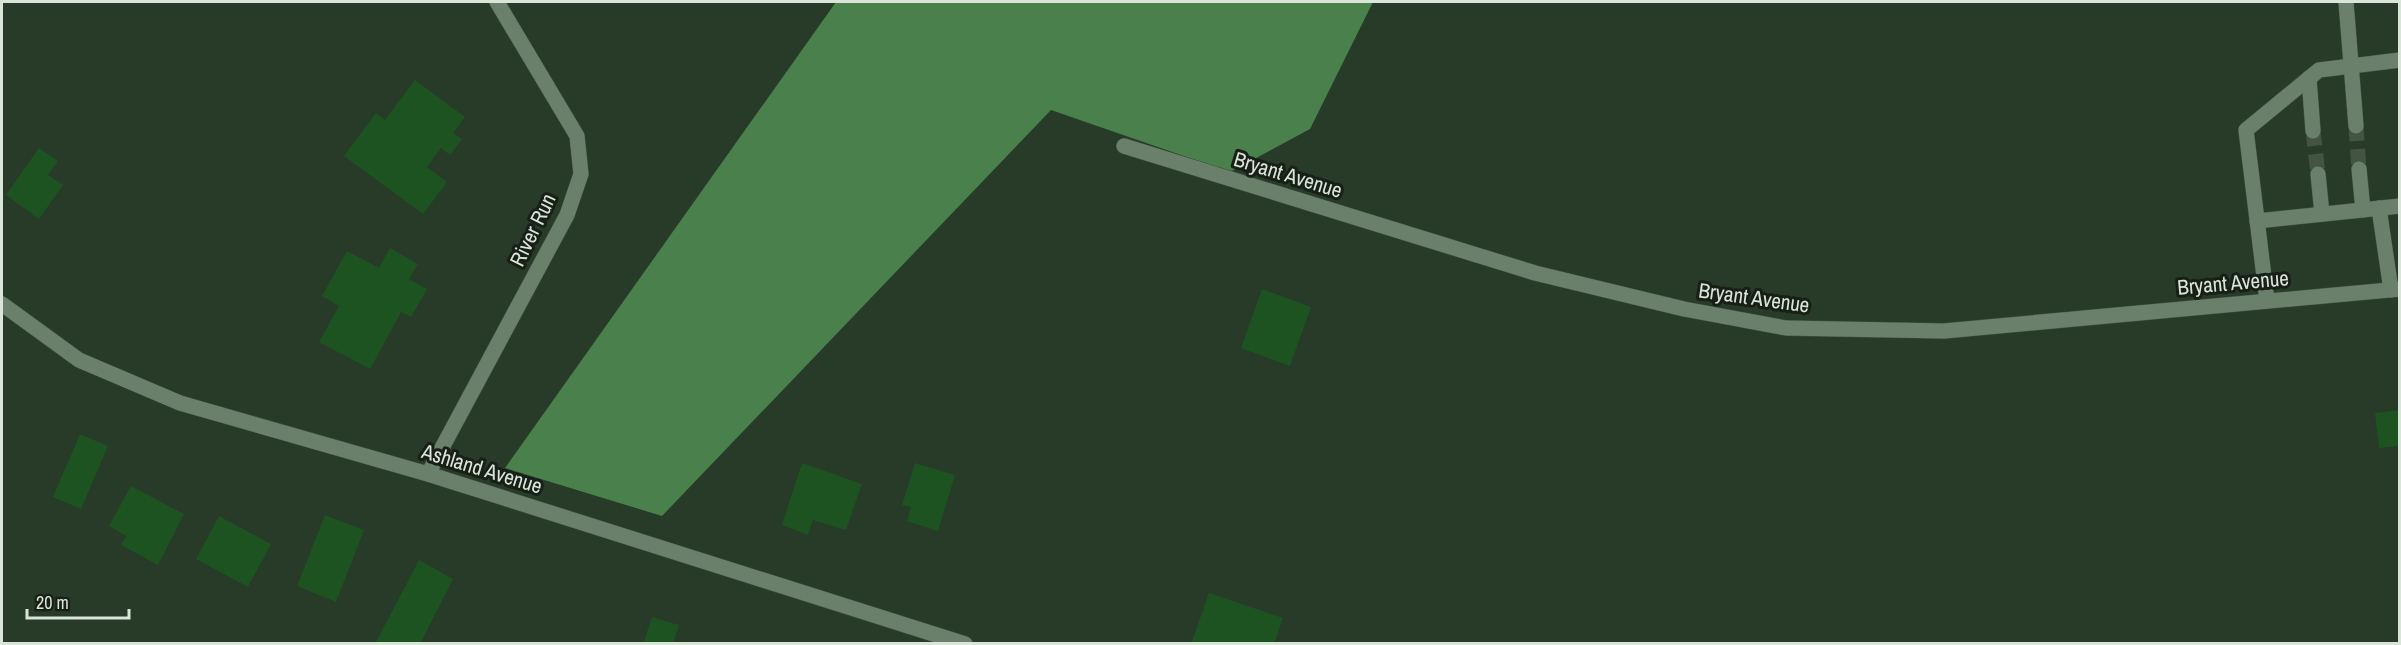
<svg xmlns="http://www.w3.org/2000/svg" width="2401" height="645" viewBox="0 0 2401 645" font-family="'Archivo Narrow',sans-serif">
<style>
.forest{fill:#4a804b}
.building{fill:#1d5321}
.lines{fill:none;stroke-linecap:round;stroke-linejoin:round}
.minor-tunnel{stroke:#435443;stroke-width:15;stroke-dasharray:15 8;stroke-linecap:butt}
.minor-casing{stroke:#455445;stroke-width:16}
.minor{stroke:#6b806b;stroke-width:15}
.labels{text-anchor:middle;stroke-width:6;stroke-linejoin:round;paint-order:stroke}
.street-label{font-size:21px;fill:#dae5d9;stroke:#171f17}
</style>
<rect width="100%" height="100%" fill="#283a28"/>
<polygon class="forest" points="836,2 1373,2 1310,129 1230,172 1051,110 662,516 505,468"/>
<g class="building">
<polygon points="415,80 465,117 453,133 462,139 450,155 441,148 427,167 447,182 423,214 344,156 376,113 385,120"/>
<polygon points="39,148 58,161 48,175 63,185 39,219 6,195"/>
<polygon points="390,248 418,264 409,279 427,289 411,317 401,312 370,369 319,342 339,306 322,296 347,251 379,268"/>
<polygon points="1262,289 1311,307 1290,366 1241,348"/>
<polygon points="2400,410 2400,446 2379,448 2375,413"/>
<polygon points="80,434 108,446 81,509 53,497"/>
<polygon points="802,463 862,484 846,530 813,520 808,535 782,525"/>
<polygon points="915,463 955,475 938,531 907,521 911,507 902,505"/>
<polygon points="131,486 184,514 158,565 121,545 126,536 109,526"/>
<polygon points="325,515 364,530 336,602 297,586"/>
<polygon points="219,516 271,544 248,587 196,559"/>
<polygon points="419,560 453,579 420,644 375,644"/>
<polygon points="1209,593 1283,618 1274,644 1191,644"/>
<polygon points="652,617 679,625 673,644 643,644"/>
</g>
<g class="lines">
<g class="minor-tunnel">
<polyline points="2356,126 2359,169"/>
<polyline points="2313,131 2318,174"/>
</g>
<g class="minor-casing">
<g id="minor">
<polyline points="2346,2 2356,126"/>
<polyline points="2309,78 2313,131"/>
<polyline points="1124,146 1535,273 1684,309 1786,328 1944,331 2400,289"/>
<polyline points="2359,169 2363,210"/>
<polyline points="2318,174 2322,214"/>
<polyline points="2379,208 2391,290"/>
<polyline points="2257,221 2400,206"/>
<polyline points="2267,301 2246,130 2319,70 2400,60"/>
<polyline points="2,304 79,360 180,403 428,474 965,644"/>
<polyline points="428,474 567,215 581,174 577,136 497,2"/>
</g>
</g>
<use href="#minor" class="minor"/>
</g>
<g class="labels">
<g class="street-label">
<text transform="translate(1288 175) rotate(17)" y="7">Bryant Avenue</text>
<text transform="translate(533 230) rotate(-64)" y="7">River Run</text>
<text transform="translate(2233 283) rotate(-5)" y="7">Bryant Avenue</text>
<text transform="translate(1754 298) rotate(8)" y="7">Bryant Avenue</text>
<text transform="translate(482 469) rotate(17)" y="7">Ashland Avenue</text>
</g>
</g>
<rect width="2401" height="645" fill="none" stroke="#dae5d9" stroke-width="6"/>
<path d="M27 609v9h102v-9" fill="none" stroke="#dae5d9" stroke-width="3"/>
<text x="36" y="609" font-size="18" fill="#dae5d9" stroke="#171f17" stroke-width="4.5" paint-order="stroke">20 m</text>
</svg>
